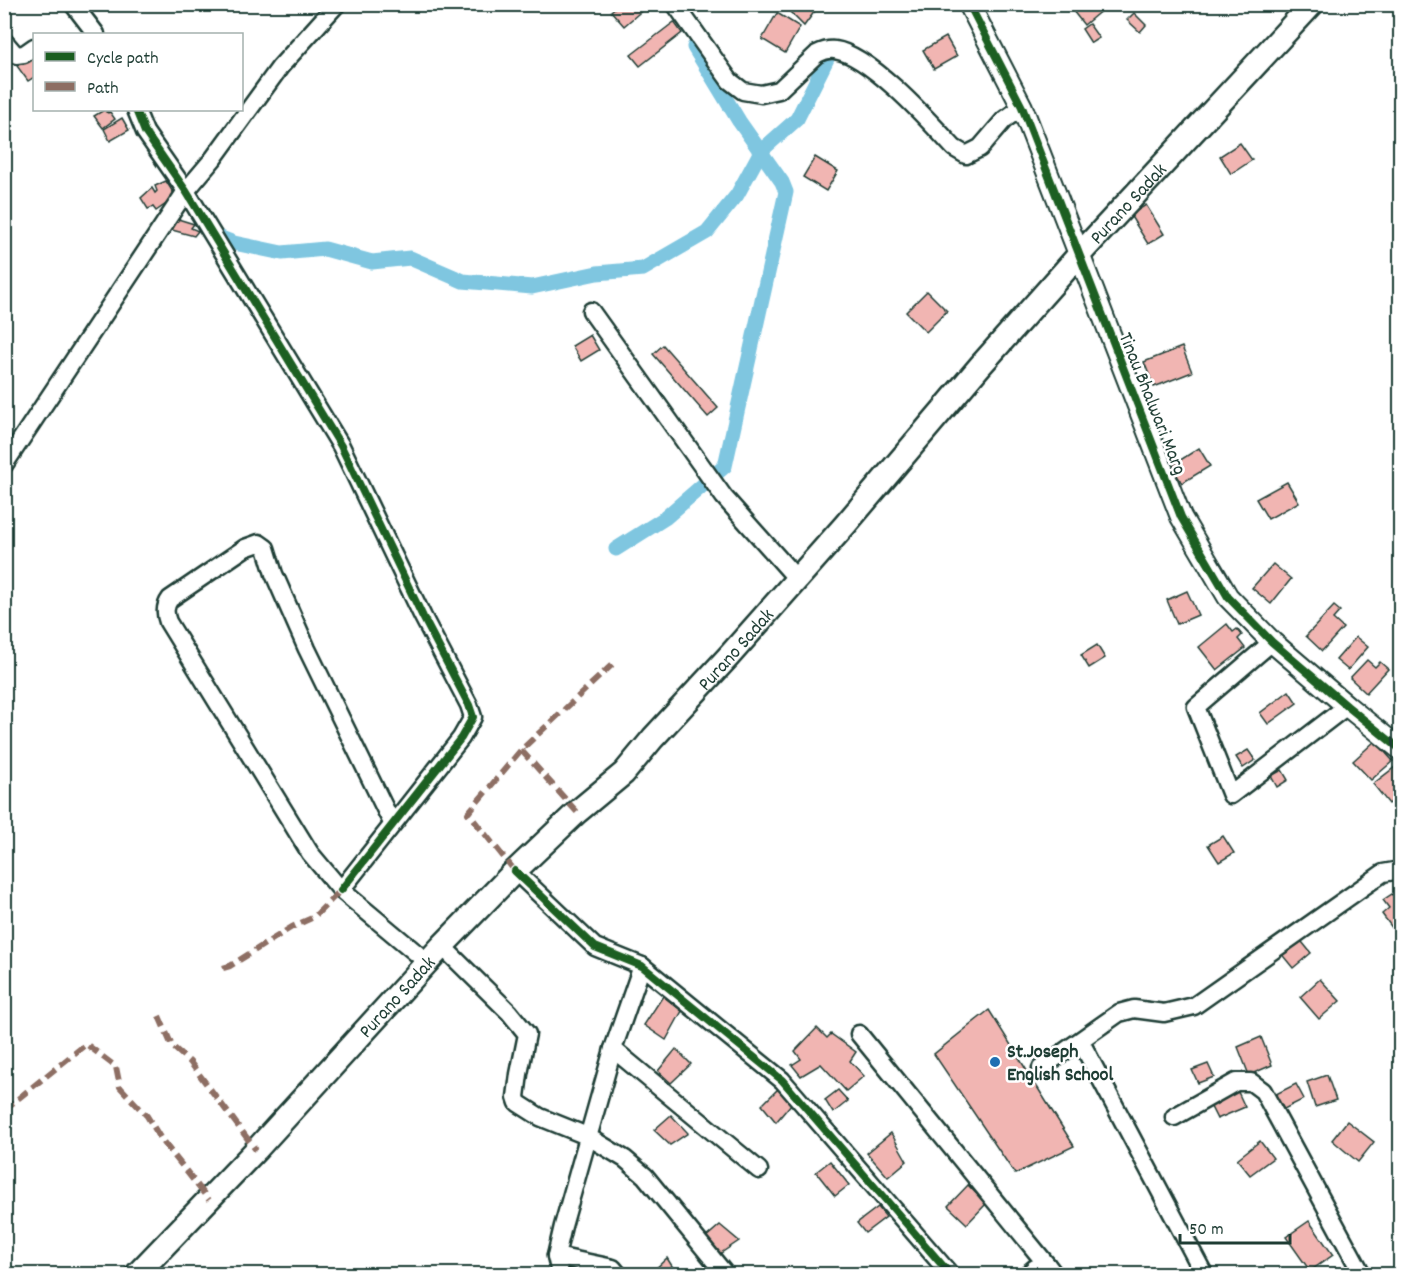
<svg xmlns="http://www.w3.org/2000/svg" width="1405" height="1279" viewBox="0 0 1405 1279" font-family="Dekko,sans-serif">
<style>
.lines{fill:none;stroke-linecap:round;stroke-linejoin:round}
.canal{stroke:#7fc6e0;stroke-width:15}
.building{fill:#f1b5b2;stroke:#1f3d34;stroke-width:1.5}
.minor-casing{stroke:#1f3d34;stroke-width:21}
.tertiary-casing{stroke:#1f3d34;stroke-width:24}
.secondary-casing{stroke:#1f3d34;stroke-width:27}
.minor{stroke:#fff;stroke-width:16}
.tertiary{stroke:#fff;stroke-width:20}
.secondary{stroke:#fff;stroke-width:22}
.quiet{stroke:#8d6e63;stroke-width:6;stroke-dasharray:12 6;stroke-linecap:butt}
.cycleway-casing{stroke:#fff;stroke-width:11}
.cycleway{stroke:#1b5e20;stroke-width:8}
.poi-dot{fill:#1f6fb2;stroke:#fff;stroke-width:2}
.labels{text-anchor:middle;stroke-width:5;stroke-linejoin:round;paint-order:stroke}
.street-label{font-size:20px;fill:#1f3d34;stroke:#fff}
.poi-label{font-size:20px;font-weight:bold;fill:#1f3d34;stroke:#fff;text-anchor:start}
</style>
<rect width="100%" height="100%" fill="#fff"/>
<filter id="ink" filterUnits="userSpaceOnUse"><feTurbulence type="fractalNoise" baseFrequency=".0167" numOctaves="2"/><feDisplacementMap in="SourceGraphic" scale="12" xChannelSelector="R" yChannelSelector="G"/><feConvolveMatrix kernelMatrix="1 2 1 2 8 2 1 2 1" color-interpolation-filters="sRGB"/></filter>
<g filter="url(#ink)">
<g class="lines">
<g class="canal">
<polyline points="221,238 234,243 282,253 325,249 372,262 410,258 463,281 532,287 597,273 643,269 707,232 737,195 761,151 797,119 828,57"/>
<polyline points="616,549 665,518 725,466 786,192 782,182 739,121 694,47"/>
</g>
</g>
<g class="building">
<polygon points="619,4 642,4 645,8 624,26 611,11"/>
<polygon points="795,4 820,4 804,26 789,11"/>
<polygon points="1081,4 1109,4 1084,25 1073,11"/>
<polygon points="777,13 800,27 785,53 762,39"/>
<polygon points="1134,13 1146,25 1140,32 1127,20"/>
<polygon points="674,22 682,33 640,66 631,55"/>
<polygon points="1089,24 1099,38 1091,43 1082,29"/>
<polygon points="946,37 957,56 934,69 923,50"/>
<polygon points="34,54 34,77 28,81 17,66"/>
<polygon points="104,110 110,110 106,112 108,113 110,112 115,119 103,128 94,116"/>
<polygon points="122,118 129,130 110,141 104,129"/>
<polygon points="1240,143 1252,160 1231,174 1220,156"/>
<polygon points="815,157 838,171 826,191 803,177"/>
<polygon points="166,181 176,197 156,211 153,207 148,209 141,198 152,188 155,193 157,191 155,186"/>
<polygon points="1146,205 1164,234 1148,244 1130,215"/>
<polygon points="178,219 194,224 191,228 198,231 194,236 172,230"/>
<polygon points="927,291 947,311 926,332 906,312"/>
<polygon points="590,335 599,350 581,361 572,346"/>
<polygon points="663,345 718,408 708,417 653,354"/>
<polygon points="1182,347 1192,372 1154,387 1144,362"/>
<polygon points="1199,448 1210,466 1182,483 1171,466"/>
<polygon points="1287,482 1299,502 1268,519 1256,499"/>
<polygon points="1273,564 1291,579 1271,604 1252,588"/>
<polygon points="1187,591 1198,615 1177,624 1167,600"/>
<polygon points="1334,606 1340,611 1333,619 1343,628 1322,651 1306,636"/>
<polygon points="1227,624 1233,632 1237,629 1242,635 1238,639 1245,648 1217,670 1199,647"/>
<polygon points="1356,637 1368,647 1348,670 1336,660"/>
<polygon points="1097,645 1105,658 1089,668 1081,655"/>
<polygon points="1367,660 1375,667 1380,662 1388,669 1366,693 1350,678"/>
<polygon points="1289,691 1297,703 1268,724 1260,713"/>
<polygon points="1375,741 1393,761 1371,780 1353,761"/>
<polygon points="1248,750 1255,760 1243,768 1236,757"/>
<polygon points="1399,764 1400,766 1400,794 1389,804 1373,784"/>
<polygon points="1282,770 1288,780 1277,787 1271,776"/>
<polygon points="1223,836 1234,853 1219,862 1208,845"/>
<polygon points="1392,894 1398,902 1400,900 1400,924 1393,929 1382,914 1389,908 1383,900"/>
<polygon points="1298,937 1311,953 1293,968 1279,951"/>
<polygon points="1320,979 1340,1001 1319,1019 1300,997"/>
<polygon points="663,996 682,1011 666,1040 644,1025"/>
<polygon points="989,1010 1074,1146 1015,1174 934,1054"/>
<polygon points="817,1028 827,1038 831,1034 856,1052 850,1061 864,1076 846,1091 821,1064 801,1076 792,1065 801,1059 795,1051"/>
<polygon points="1261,1037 1272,1065 1249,1075 1238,1047"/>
<polygon points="676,1049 691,1064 671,1083 658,1071"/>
<polygon points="1208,1064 1214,1077 1198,1083 1192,1070"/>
<polygon points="1327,1075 1336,1100 1315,1107 1307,1082"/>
<polygon points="1296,1084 1304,1099 1276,1113 1268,1098"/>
<polygon points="780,1087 792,1103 776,1122 762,1105"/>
<polygon points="838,1090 848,1101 833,1113 825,1100"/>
<polygon points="1238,1092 1245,1107 1217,1119 1210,1105"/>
<polygon points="671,1115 688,1133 670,1145 654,1130"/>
<polygon points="1347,1121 1374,1142 1358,1162 1332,1140"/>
<polygon points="891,1133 907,1161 888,1177 867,1153"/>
<polygon points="1260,1141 1273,1158 1250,1175 1237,1159"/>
<polygon points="830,1161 849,1185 835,1196 816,1172"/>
<polygon points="968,1185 986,1204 967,1224 948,1206"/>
<polygon points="878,1207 886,1217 865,1233 857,1223"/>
<polygon points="1309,1221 1333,1255 1310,1271 1286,1237"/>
<polygon points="720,1225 739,1241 715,1257 704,1239"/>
<polygon points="667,1258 677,1274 650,1274"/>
<polygon points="569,1267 594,1271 593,1274 567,1274"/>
</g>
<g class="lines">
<g class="minor-casing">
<g id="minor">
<polyline points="73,4 96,34"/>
<path d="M675,4l55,77 13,10 18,3 18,-4 38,-36c6,-3 12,-5 18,-4 35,5 95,72 119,98l12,7 14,-7 24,-28 18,-13"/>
<polyline points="4,41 16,55 24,54 34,47"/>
<polyline points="136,110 145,132 186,191 341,446 423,617 469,705 473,717 461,738 341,890"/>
<polyline points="591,311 724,497 797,579"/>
<polyline points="4,465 186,191 213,159 280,67 337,4"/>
<polyline points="1272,642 1196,707 1231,795 1347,706"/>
<path d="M392,823l-85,-174 -33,-75 -8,-26 -7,-5 -14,5 -75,51c-6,8 -5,15 -2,23l142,231 31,37 86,72"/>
<polyline points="515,871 595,947 642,966 782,1080 950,1274"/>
<polyline points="442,946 509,1012 527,1034 519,1074 516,1097 518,1103 540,1117 587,1136 625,1159 645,1176 725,1274"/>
<polyline points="859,1034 1047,1265"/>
<polyline points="1081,1042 1204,1274"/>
<polyline points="613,1049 759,1170"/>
<polyline points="1041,1068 1119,1013 1134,1009 1164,1013 1194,1006 1383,873 1400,870"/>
<polyline points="1174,1117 1236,1082 1251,1082 1263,1091 1362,1274"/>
<polyline points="556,1256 613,1268 618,1274"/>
<polyline points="560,1274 556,1256 563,1226 613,1049 642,966"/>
<polyline points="1028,1274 1035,1268 1047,1265 1054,1274"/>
</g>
</g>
<g class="tertiary-casing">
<polyline id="tertiary" points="969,4 1022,107 1181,517 1228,597 1272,642 1347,706 1400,749"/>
</g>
<g class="secondary-casing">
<g id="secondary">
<path id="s1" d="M137,1274l119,-124 186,-204 73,-75 62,-59 47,-39 29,-35 76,-82 116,-131 135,-159 98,-110 234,-252"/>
</g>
</g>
<use href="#minor" class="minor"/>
<use href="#tertiary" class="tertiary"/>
<use href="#secondary" class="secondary"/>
<g class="quiet">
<polyline points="521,750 577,812"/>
<polyline points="515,871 468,813 521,750 615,662"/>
<polyline points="223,968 230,966 292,927 314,917 341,890"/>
<polyline points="159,1016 172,1046 190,1062 256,1150"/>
<polyline points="4,1110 86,1044 116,1067 120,1087 147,1116 161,1139 209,1200"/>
</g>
<g class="cycleway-casing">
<g id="cycleway">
<polyline points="969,4 1022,107 1181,517 1228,597 1272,642 1347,706 1400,749"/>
<polyline points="136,110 145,132 186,191 341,446 423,617 469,705 473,717 461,738 341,890"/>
<polyline points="515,871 595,947 642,966 782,1080 950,1274"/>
</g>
</g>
<use href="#cycleway" class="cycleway"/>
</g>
</g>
<circle class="poi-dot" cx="995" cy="1062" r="6"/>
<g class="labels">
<g class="street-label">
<text dy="7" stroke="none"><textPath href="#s1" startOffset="1460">Purano Sadak</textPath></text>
<text transform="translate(1154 403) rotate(68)" y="7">Tinau Bhalwari Marg</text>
<text dy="7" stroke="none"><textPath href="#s1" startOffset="866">Purano Sadak</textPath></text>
<text dy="7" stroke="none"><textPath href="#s1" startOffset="380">Purano Sadak</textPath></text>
</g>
<g class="poi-label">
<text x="1007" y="1057">St.Joseph<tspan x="1007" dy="23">English School</tspan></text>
</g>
</g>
<rect width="1405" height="1279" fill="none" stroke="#fff" stroke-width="24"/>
<rect x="12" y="12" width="1381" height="1255" fill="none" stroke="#1f3d34" stroke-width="2" filter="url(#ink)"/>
<rect x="33" y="33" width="210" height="78" fill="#ffffff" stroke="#a5b1ae" stroke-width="1.5"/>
<rect x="45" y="52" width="30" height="9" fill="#1b5e20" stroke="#a5b1ae" stroke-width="1.5"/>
<text x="87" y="63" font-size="18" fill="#1f3d34">Cycle path</text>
<rect x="45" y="82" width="30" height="9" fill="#8d6e63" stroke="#a5b1ae" stroke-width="1.5"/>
<text x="87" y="93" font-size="18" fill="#1f3d34">Path</text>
<path d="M1180 1234v9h110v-9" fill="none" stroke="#1f3d34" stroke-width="3"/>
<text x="1189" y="1234" font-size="18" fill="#1f3d34" stroke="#ffffff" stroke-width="4.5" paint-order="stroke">50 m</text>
</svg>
